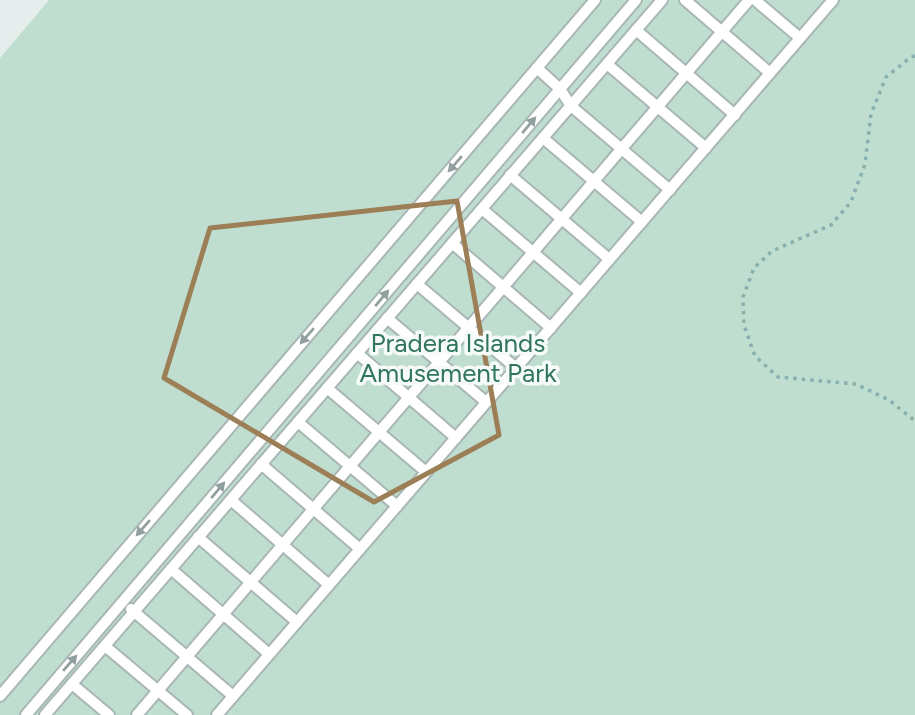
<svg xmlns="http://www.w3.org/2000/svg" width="915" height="715" viewBox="0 0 915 715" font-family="Figtree,sans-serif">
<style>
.green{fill:#c0ded0}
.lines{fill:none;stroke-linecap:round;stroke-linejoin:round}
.service-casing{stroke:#a8b6b5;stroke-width:14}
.path{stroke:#87b0ae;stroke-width:3.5;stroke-dasharray:3.5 5;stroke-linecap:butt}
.service{stroke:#fff;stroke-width:10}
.oneway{fill:#929f9f}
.marked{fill:none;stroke:#9c7f56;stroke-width:5;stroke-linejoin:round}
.labels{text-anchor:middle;stroke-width:7;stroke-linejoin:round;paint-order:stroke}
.park-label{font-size:26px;fill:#30755d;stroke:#f6faf9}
</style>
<rect width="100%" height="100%" fill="#e5eeec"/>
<polygon class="green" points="49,0 915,0 915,715 0,715 0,58"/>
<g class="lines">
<g class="service-casing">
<g id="service">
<polyline points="685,0 770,73"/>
<polyline points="755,0 800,38"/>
<polyline points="636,30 735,115"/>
<polyline points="607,64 706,148"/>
<polyline points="537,68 560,89 571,106 670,190"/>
<polyline points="543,138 642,222"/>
<polyline points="510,175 609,259"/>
<polyline points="482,209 581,293"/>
<polyline points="452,243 551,328"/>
<polyline points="417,284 516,368"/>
<polyline points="387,318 486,402"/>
<polyline points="357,353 456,438"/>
<polyline points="327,388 426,472"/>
<polyline points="298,422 397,506"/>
<polyline points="261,464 360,549"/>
<polyline points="231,500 329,585"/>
<polyline points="198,537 297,622"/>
<polyline points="171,569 269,654"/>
<polyline points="131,609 233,696"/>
<polyline points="105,646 187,715"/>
<polyline points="72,684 109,715"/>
<polyline points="0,696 595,0"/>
<polyline points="26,715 636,0"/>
<polyline points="45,715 662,0"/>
<polyline points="137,715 749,0"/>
<polyline points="217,715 833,0"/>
</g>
</g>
<polyline class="path" points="915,56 911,57 886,77 871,114 865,164 851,202 831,225 772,251 754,268 743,297 744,325 755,356 778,377 856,384 889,400 915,421"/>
<use href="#service" class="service"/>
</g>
<defs><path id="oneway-solid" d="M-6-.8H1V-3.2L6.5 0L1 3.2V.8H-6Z" transform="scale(1.75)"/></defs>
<g class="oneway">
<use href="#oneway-solid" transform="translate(529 125) rotate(-50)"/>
<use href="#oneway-solid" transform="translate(455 164) rotate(131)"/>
<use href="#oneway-solid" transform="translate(382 298) rotate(-50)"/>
<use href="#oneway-solid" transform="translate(307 336) rotate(131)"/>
<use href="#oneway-solid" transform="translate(218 490) rotate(-50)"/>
<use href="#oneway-solid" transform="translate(143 528) rotate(131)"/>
<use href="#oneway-solid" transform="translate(70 663) rotate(-49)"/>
</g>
<path class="marked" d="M457,201l42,234 -125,67 -210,-124 46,-150z"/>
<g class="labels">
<g class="park-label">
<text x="458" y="352">Pradera Islands<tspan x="458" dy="30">Amusement Park</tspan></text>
</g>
</g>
</svg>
